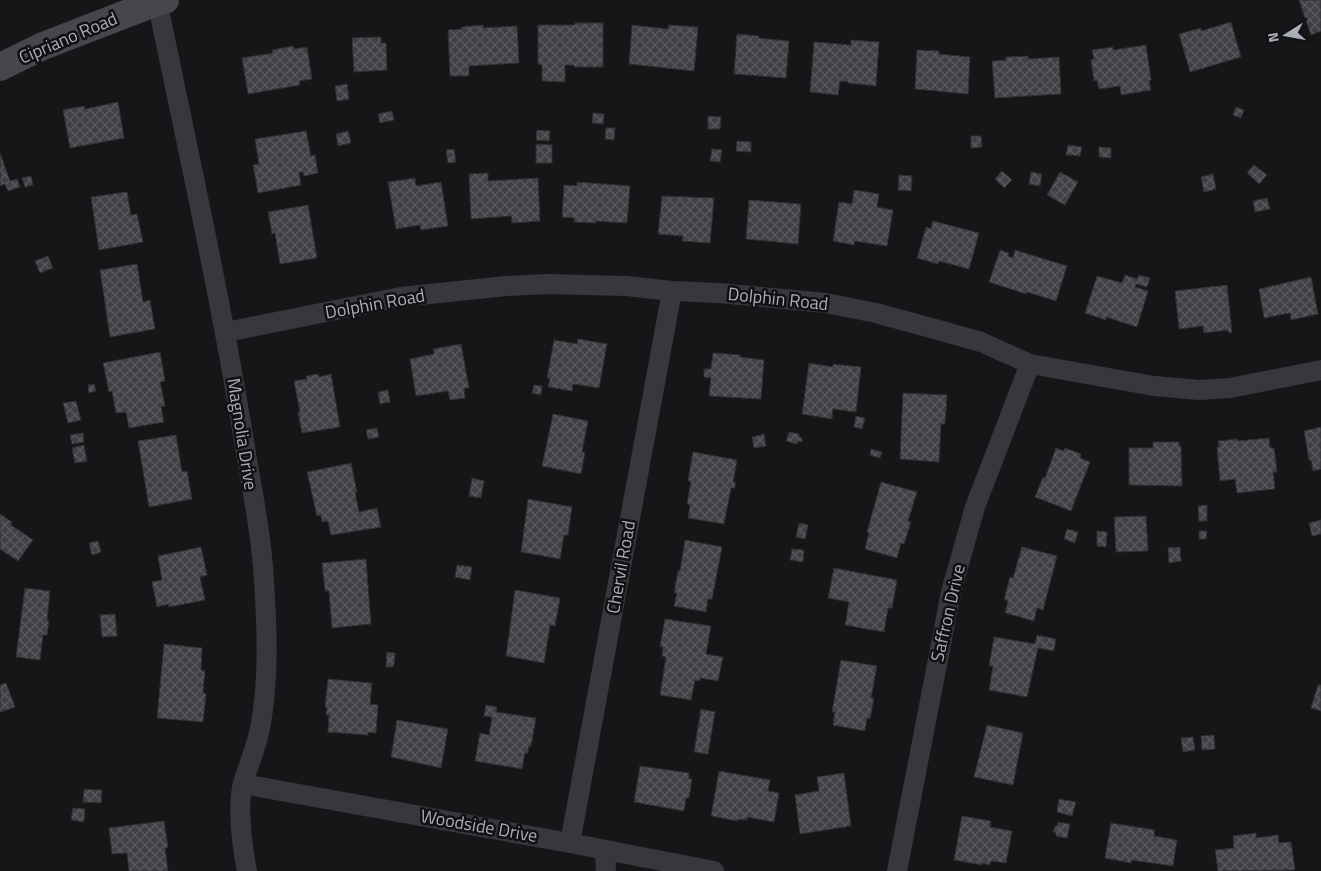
<svg xmlns="http://www.w3.org/2000/svg" width="1321" height="871" viewBox="0 0 1321 871" font-family="'Titillium Web',sans-serif">
<style>
.building{fill:url(#building-cross-hatch);stroke:#303034}
.lines{fill:none;stroke-linecap:round;stroke-linejoin:round}
.street{stroke:#37383d;stroke-width:20}
.secondary{stroke:#45474d;stroke-width:28}
.labels{text-anchor:middle;stroke-width:5;stroke-linejoin:round;paint-order:stroke}
.street-label{font-size:18px;fill:#a8adb8;stroke:#111113}
</style>
<defs>
<pattern id="building-cross-hatch" width="8" height="8" patternUnits="userSpaceOnUse" patternTransform="scale(1.25)"><rect width="8" height="8" fill="#404145"/><path d="M0 0l8 8M0 8l8-8" fill="none" stroke="#595a5e"/></pattern>
</defs>
<rect width="100%" height="100%" fill="#161618"/>
<g class="building">
<polygon points="1299,0 1321,0 1321,31 1311,35"/>
<polygon points="1231,22 1241,57 1190,72 1179,34 1201,28 1201,31"/>
<polygon points="575,23 603,23 603,67 574,67 574,65 565,65 565,82 542,81 542,65 538,64 538,25 575,25"/>
<polygon points="483,25 483,28 517,26 519,63 469,66 469,76 450,76 448,30 462,29 462,27"/>
<polygon points="632,25 668,29 669,25 698,27 694,71 629,64"/>
<polygon points="737,34 759,36 758,38 789,41 786,78 734,74"/>
<polygon points="381,37 381,43 386,43 387,70 354,72 352,38"/>
<polygon points="851,40 879,42 876,86 848,83 848,82 840,81 838,95 810,92 814,42 851,45"/>
<polygon points="1146,45 1151,80 1149,81 1151,90 1121,95 1120,86 1099,89 1097,80 1094,81 1091,60 1094,59 1092,50 1113,47 1113,50"/>
<polygon points="293,46 294,49 307,47 312,79 299,81 300,85 248,94 242,58 273,53 272,50"/>
<polygon points="917,50 939,51 939,54 970,57 968,94 915,89"/>
<polygon points="1028,56 1028,59 1059,57 1061,94 995,98 992,61 1006,60 1006,57"/>
<polygon points="347,84 349,99 337,101 335,86"/>
<polygon points="118,102 124,138 70,148 63,110 84,106 85,109"/>
<polygon points="1236,107 1244,110 1241,118 1233,115"/>
<polygon points="392,111 394,120 380,123 378,114"/>
<polygon points="593,113 604,114 603,124 592,123"/>
<polygon points="708,116 721,117 720,129 708,129"/>
<polygon points="606,128 615,128 614,140 605,139"/>
<polygon points="537,130 550,131 549,141 536,140"/>
<polygon points="306,131 311,156 315,155 318,173 304,176 303,172 299,172 301,185 258,193 253,165 259,164 255,139"/>
<polygon points="348,131 351,143 338,146 336,134"/>
<polygon points="971,136 981,136 982,147 971,148"/>
<polygon points="737,141 751,142 751,152 736,151"/>
<polygon points="536,144 552,145 552,163 536,163"/>
<polygon points="1068,145 1082,147 1080,156 1066,155"/>
<polygon points="1099,147 1111,148 1111,158 1099,157"/>
<polygon points="454,149 456,162 448,163 446,150"/>
<polygon points="712,149 722,150 720,162 710,161"/>
<polygon points="0,153 10,181 17,179 20,187 8,191 5,184 0,186"/>
<polygon points="1254,165 1267,175 1259,184 1247,173"/>
<polygon points="1002,171 1012,180 1004,188 995,179"/>
<polygon points="1031,172 1042,174 1040,186 1029,184"/>
<polygon points="1060,172 1078,182 1065,205 1047,195"/>
<polygon points="488,173 488,181 538,178 540,221 512,223 511,216 471,219 469,174"/>
<polygon points="1213,174 1216,189 1204,192 1201,177"/>
<polygon points="899,175 912,176 911,191 898,190"/>
<polygon points="31,176 33,185 25,187 22,178"/>
<polygon points="415,178 416,186 441,182 448,226 421,230 420,225 396,229 388,182"/>
<polygon points="577,182 630,186 627,223 596,221 596,223 574,222 574,218 562,217 564,185 577,186"/>
<polygon points="854,190 879,194 877,207 893,210 887,246 855,241 854,245 833,241 839,202 852,204"/>
<polygon points="127,192 131,215 137,214 143,242 99,250 91,197"/>
<polygon points="662,196 714,198 710,243 682,241 683,236 658,234"/>
<polygon points="1267,198 1270,209 1255,212 1253,201"/>
<polygon points="749,200 801,204 798,244 746,239"/>
<polygon points="308,205 317,258 280,264 275,233 272,234 268,212"/>
<polygon points="933,221 979,233 969,269 939,261 938,264 917,258 926,227 931,229"/>
<polygon points="1000,250 1009,253 1008,256 1013,258 1015,250 1067,266 1056,301 1027,292 1026,294 989,282"/>
<polygon points="48,256 53,268 40,273 35,261"/>
<polygon points="137,264 143,302 150,300 155,329 110,337 100,270"/>
<polygon points="1125,275 1137,279 1139,275 1150,278 1147,287 1136,284 1135,287 1148,291 1137,327 1106,317 1106,320 1085,313 1097,276 1122,283"/>
<polygon points="1311,277 1318,314 1291,320 1290,313 1264,318 1259,289"/>
<polygon points="1227,285 1232,332 1229,333 1228,330 1204,333 1203,326 1179,329 1175,291"/>
<polygon points="578,339 607,344 599,388 573,384 572,391 548,387 550,378 547,378 554,340 577,344"/>
<polygon points="461,344 469,388 464,388 465,398 450,400 448,391 416,396 410,359 434,354 433,349"/>
<polygon points="160,352 165,381 160,382 165,406 161,407 164,422 129,428 126,412 116,413 112,391 109,392 103,363"/>
<polygon points="713,353 740,355 740,357 764,360 761,399 709,396 711,378 704,377 704,369 711,369"/>
<polygon points="809,363 833,367 833,364 861,367 856,412 833,409 832,419 802,414"/>
<polygon points="318,374 319,377 331,374 340,427 302,433 298,412 300,412 294,381 307,379 306,376"/>
<polygon points="94,384 96,391 89,393 88,385"/>
<polygon points="534,385 542,386 541,395 532,393"/>
<polygon points="388,390 390,402 380,404 378,392"/>
<polygon points="903,393 947,395 945,424 941,424 939,462 900,459"/>
<polygon points="76,401 81,420 68,423 63,403"/>
<polygon points="553,414 588,421 582,452 585,452 581,474 542,466"/>
<polygon points="856,416 865,418 862,429 854,427"/>
<polygon points="1321,427 1321,469 1313,471 1311,460 1309,460 1304,431"/>
<polygon points="377,428 379,437 368,439 366,430"/>
<polygon points="789,432 799,434 799,437 802,438 802,442 798,441 797,444 786,441"/>
<polygon points="83,433 84,442 72,444 70,435"/>
<polygon points="764,434 766,446 754,448 752,437"/>
<polygon points="176,435 182,472 187,471 192,499 149,507 138,441"/>
<polygon points="1269,438 1270,448 1274,448 1277,472 1273,472 1275,489 1237,493 1235,479 1220,481 1217,447 1219,447 1218,441 1237,439 1238,441"/>
<polygon points="1153,442 1179,442 1179,446 1181,446 1182,486 1129,485 1129,448 1153,448"/>
<polygon points="84,445 87,461 75,463 72,448"/>
<polygon points="1056,448 1063,451 1065,448 1081,454 1080,458 1090,462 1071,511 1035,497 1043,477 1045,478"/>
<polygon points="871,449 882,452 880,458 870,455"/>
<polygon points="693,452 737,460 733,482 735,482 735,488 731,488 724,524 688,518 690,505 687,504 691,481 688,481"/>
<polygon points="351,463 357,492 355,492 359,512 377,508 381,527 331,535 328,521 322,522 321,515 317,516 307,472"/>
<polygon points="472,478 484,481 481,498 469,496"/>
<polygon points="881,482 917,492 908,521 911,522 904,544 901,543 897,558 865,549 869,533 867,532"/>
<polygon points="528,499 572,507 568,535 564,535 560,559 521,552"/>
<polygon points="1207,505 1207,521 1199,521 1198,506"/>
<polygon points="0,514 12,522 11,525 33,540 18,561 0,549"/>
<polygon points="1146,516 1148,551 1116,552 1114,517"/>
<polygon points="1321,520 1321,534 1312,536 1309,523"/>
<polygon points="799,523 808,525 805,539 796,537"/>
<polygon points="1067,529 1078,532 1075,543 1064,539"/>
<polygon points="1097,531 1107,532 1106,547 1097,546"/>
<polygon points="1199,531 1207,531 1206,539 1199,539"/>
<polygon points="685,540 722,547 712,599 708,599 706,612 674,606 677,593 674,593 678,571 680,571"/>
<polygon points="98,541 101,552 92,555 89,543"/>
<polygon points="201,547 207,575 200,577 205,600 169,607 168,604 157,607 152,582 162,580 158,556"/>
<polygon points="1022,547 1057,556 1043,610 1037,608 1034,621 1005,613 1008,601 1004,600 1010,577 1013,578"/>
<polygon points="1180,547 1181,561 1169,563 1168,548"/>
<polygon points="792,549 804,550 803,562 790,560"/>
<polygon points="366,559 371,624 332,628 329,591 325,591 322,563"/>
<polygon points="457,565 472,567 470,580 455,577"/>
<polygon points="834,568 897,580 892,608 888,608 884,632 845,625 849,602 828,598"/>
<polygon points="25,588 50,591 47,620 49,620 47,635 43,635 40,660 16,657"/>
<polygon points="515,590 560,598 555,626 550,625 544,663 506,656"/>
<polygon points="115,614 117,636 102,637 100,615"/>
<polygon points="665,619 711,626 706,654 723,657 718,681 700,678 700,681 695,680 691,700 660,695 666,657 662,656 663,647 660,646"/>
<polygon points="1037,635 1056,639 1054,651 1038,648 1027,697 989,690 993,666 989,666 994,637 1035,644"/>
<polygon points="164,644 202,648 201,670 205,671 203,693 206,694 203,722 157,718"/>
<polygon points="387,652 395,653 394,665 392,667 386,667"/>
<polygon points="841,660 877,666 871,698 874,698 870,719 867,718 865,731 833,725 835,712 832,712"/>
<polygon points="328,679 372,683 370,704 378,705 376,733 368,732 368,735 328,732 329,715 326,715 327,707 325,707"/>
<polygon points="6,683 15,707 0,712 0,685"/>
<polygon points="1318,685 1321,685 1321,711 1311,708"/>
<polygon points="486,705 497,707 496,712 536,718 531,746 529,746 528,753 525,753 522,769 475,761 480,733 489,735 492,717 484,716"/>
<polygon points="701,709 715,712 708,754 694,752"/>
<polygon points="397,720 448,729 441,768 391,757"/>
<polygon points="987,725 1023,733 1013,785 974,777"/>
<polygon points="1214,735 1215,749 1202,750 1201,736"/>
<polygon points="1193,737 1195,750 1183,752 1181,738"/>
<polygon points="640,766 689,773 689,779 692,779 689,798 686,798 684,811 634,802"/>
<polygon points="719,771 770,780 768,791 779,793 774,822 747,817 747,820 738,819 738,821 711,816"/>
<polygon points="844,773 851,826 800,834 795,795 819,791 817,777"/>
<polygon points="84,789 102,790 101,803 83,802"/>
<polygon points="1059,799 1076,802 1072,816 1057,812"/>
<polygon points="73,808 85,809 84,822 71,820"/>
<polygon points="962,816 991,821 990,827 1012,831 1006,863 991,861 990,865 982,863 982,865 954,860"/>
<polygon points="164,821 168,847 165,848 168,871 129,871 127,853 112,854 109,828"/>
<polygon points="1058,822 1070,824 1067,838 1056,836 1056,833 1053,832 1055,826 1057,826"/>
<polygon points="1111,823 1155,830 1154,836 1177,840 1173,866 1131,860 1131,863 1105,858"/>
<polygon points="1256,833 1256,838 1278,835 1279,843 1291,842 1295,870 1218,871 1215,850 1234,848 1233,836"/>
</g>
<g class="lines">
<g class="street">
<path d="M157,0c29,141 60,281 84,423 8,52 20,105 23,158 3,47 5,95 -3,142 -3,21 -12,40 -18,60 -6,24 -1,63 4,88"/>
<polyline points="226,332 401,297 506,286 547,284 626,286 672,291 719,293 826,303 876,313 931,328 981,342 1030,364 1154,386 1199,390 1230,388 1321,370"/>
<polyline points="243,784 570,843 714,871"/>
<polyline points="570,843 672,291"/>
<polyline points="605,850 606,871"/>
<polyline points="897,871 951,592 975,507 1030,364"/>
</g>
<polyline class="secondary" points="0,67 43,46 157,2 165,0"/>
</g>
<g class="labels">
<g class="street-label">
<text transform="translate(68 38) rotate(-23)" y="6">Cipriano Road</text>
<text transform="translate(778 299) rotate(6)" y="6">Dolphin Road</text>
<text transform="translate(375 304) rotate(-10)" y="6">Dolphin Road</text>
<text transform="translate(242 434) rotate(81)" y="6">Magnolia Drive</text>
<text transform="translate(621 567) rotate(-80)" y="6">Chervil Road</text>
<text transform="translate(948 613) rotate(-77)" y="6">Saffron Drive</text>
<text transform="translate(479 826) rotate(10)" y="6">Woodside Drive</text>
</g>
</g>
<g transform="translate(1286 35) rotate(259)" stroke="#111113" stroke-width="4" paint-order="stroke">
<path d="M0-4L9 19L0 12L-9 19Z" fill="#a8adb8"/>
<text y="-8" font-size="14" font-weight="bold" text-anchor="middle" fill="#a8adb8">N</text>
</g>
</svg>
